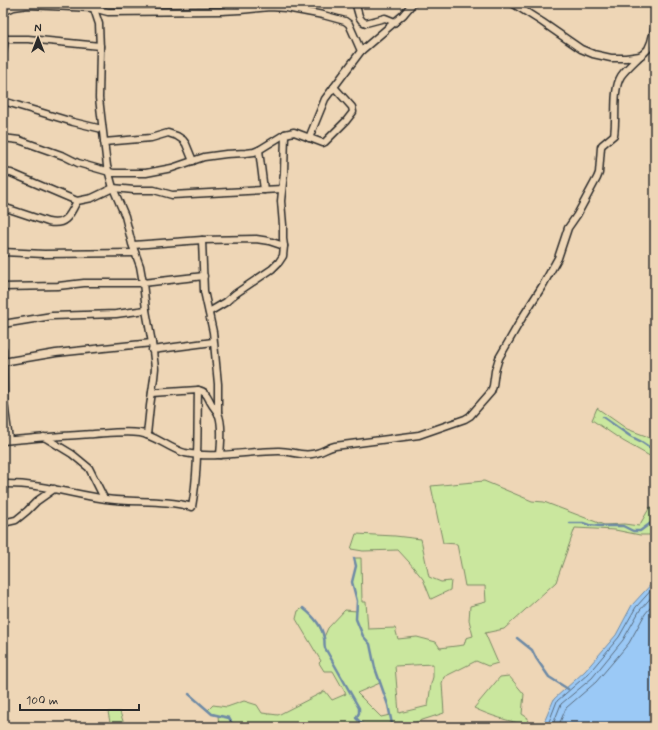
<svg xmlns="http://www.w3.org/2000/svg" width="658" height="730" viewBox="0 0 658 730" font-family="Mynerve,sans-serif">
<style>
.green{fill:#cae79e;stroke:#7a8964;fill-rule:evenodd}
.water{fill:#9bc9f6;stroke:#6e8aa5}
.lines{fill:none;stroke-linecap:round;stroke-linejoin:round}
.shore{stroke:#586a7c;stroke-width:1}
.stream{stroke:#6e8aa5;stroke-width:2.5}
.street-casing{stroke:#2b2b2b;stroke-width:9}
.street{stroke:#eed6b6;stroke-width:6}
</style>
<rect width="100%" height="100%" fill="#eed6b6"/>
<filter id="ink" filterUnits="userSpaceOnUse"><feTurbulence type="fractalNoise" baseFrequency=".025" numOctaves="2"/><feDisplacementMap in="SourceGraphic" scale="8" xChannelSelector="R" yChannelSelector="G"/><feConvolveMatrix kernelMatrix="1 2 1 2 8 2 1 2 1" color-interpolation-filters="sRGB"/></filter>
<g filter="url(#ink)">
<g class="green">
<polygon points="597,408 627,429 646,436 655,442 655,459 623,441 592,420"/>
<path d="M484,481l48,20 12,1 60,23 20,-1 15,2 11,-19 5,1v21l-2,6h-13l-25,-5 -40,-2 -19,54 -52,47 -19,4 13,30 -10,3 -12,-5 -32,16 -2,6 2,30 -43,14h-182l-1,-12 -6,-1 -4,-4 5,-5 14,2 17,-6 13,4 5,8 16,2 47,-24 7,9 14,-6 -13,-23h-9l-5,-8 2,-2 -25,-42 2,-8 5,-3c11,9 16,16 21,29l4,-9 17,-18 12,1v-10l-5,-19 4,-16 -2,-8h7l1,44h4l2,27 27,-1 3,11 19,-2 19,5 4,6 24,-3 2,-7 7,-2 -4,-16 1,-14 16,-4 -1,-16h-20l-8,-42 -14,-1 -12,-57zM433,664v13l-2,7 -3,22 -29,7 -4,-47zM380,683l8,22 2,10 -9,2 -24,-24z"/>
<polygon points="356,534 395,536 421,539 429,577 441,582 451,581 450,590 431,599 423,579 409,562 398,550 363,551 351,549"/>
<path d="M509,676l15,18 -2,20 6,4 -1,7c-18,-4 -37,-9 -53,-17l26,-31z"/>
<polygon points="108,712 120,712 125,727 111,727"/>
</g>
<polygon class="water" points="655,580 655,727 542,727 554,699 585,671 616,635 632,605"/>
<g class="lines">
<g class="shore">
<polyline points="547,727 557,701 588,674 619,637 636,607 655,586"/>
<polyline points="552,727 561,704 592,678 614,651 623,640 640,610 655,593"/>
<polyline points="558,727 566,708 596,682 619,655 629,643 645,614 655,602"/>
</g>
<g class="stream">
<polyline points="603,417 630,436 640,441 655,451"/>
<polyline points="570,523 583,523 589,525 601,526 623,526 633,531 640,531 655,520"/>
<polyline points="354,558 356,566 352,582 357,601 356,619 363,636 370,644 375,668 388,705 392,724 396,727"/>
<path d="M303,608c9,7 19,18 21,30 1,3 0,7 1,10l34,60v5l-3,5 9,9"/>
<polyline points="517,638 532,650 536,658 549,677 568,689"/>
<polyline points="189,694 212,714 229,718 234,727"/>
<polyline points="381,727 392,724"/>
</g>
<g class="street-casing">
<g id="street">
<polyline points="92,3 99,24 100,49 99,98 107,166 113,188 125,216 132,244 140,266 143,283 146,310 152,343 155,368 154,378 150,406 147,435"/>
<path d="M355,3c4,8 2,17 11,20l19,-5 10,4"/>
<polyline points="512,3 542,22 581,49 593,54 611,58 626,58 640,56 643,54 648,49 651,42 655,26"/>
<polyline points="3,16 5,11 14,7 28,5 93,8 108,12 221,11 240,10 270,7 286,8 323,15 345,21 349,24 361,51"/>
<polyline points="3,35 5,39 28,39 100,46"/>
<polyline points="3,52 5,39"/>
<polyline points="3,101 73,122 102,129"/>
<polyline points="3,138 19,140 64,156 78,163 113,173 146,173 172,168 204,157 226,154 246,153 254,152 259,150 285,134 294,132 323,143 325,142 346,121 353,112 352,107 334,87"/>
<polyline points="309,138 325,99 361,51 403,15 413,3"/>
<polyline points="104,142 151,138 168,133 177,136 183,140 186,144 193,161"/>
<polyline points="259,150 264,190"/>
<polyline points="3,172 11,173 77,201 92,198 113,188 134,190 154,190 172,195 282,189"/>
<path d="M3,207l45,15c18,4 22,-7 29,-21"/>
<polyline points="202,240 204,291 213,332 218,384 218,414"/>
<polyline points="133,245 202,240 256,239 269,241 284,246"/>
<polyline points="3,252 44,254 135,253"/>
<polyline points="3,287 58,286 84,283 143,283 204,276"/>
<polyline points="209,312 226,302 235,294 272,269 279,262 283,256 284,246 283,239 283,225 281,201 284,173 285,134"/>
<polyline points="3,324 52,316 116,314 146,310"/>
<polyline points="3,349 4,402 9,440"/>
<polyline points="152,350 213,342"/>
<polyline points="3,362 56,353 152,343"/>
<path d="M198,390c9,2 9,6 13,13 2,4 5,7 7,10 5,11 3,30 2,42"/>
<polyline points="44,437 72,454 89,468 104,498"/>
<path d="M3,441c30,-3 61,-5 91,-7 15,-1 32,-3 46,-1 14,2 30,16 45,20 30,6 63,-2 94,-2 12,0 21,5 33,3 10,-1 14,-6 23,-8l84,-11 46,-16 5,-3 21,-24 2,-6 2,-15 4,-13 11,-19 12,-21 21,-33 15,-27 10,-30 9,-13 20,-37 2,-5 2,-26 1,-2 12,-10c3,-17 -2,-44 7,-59 5,-7 13,-14 19,-20"/>
<path d="M3,484c35,-1 69,10 103,15 29,4 58,0 86,8 7,-39 5,-78 6,-117l-46,3"/>
<polyline points="3,523 16,520 27,511 37,501 54,489"/>
</g>
</g>
<use href="#street" class="street"/>
</g>
</g>
<rect width="658" height="730" fill="none" stroke="#eed6b6" stroke-width="16"/>
<rect x="8" y="8" width="642" height="714" fill="none" stroke="#2b2b2b" stroke-width="1.5" filter="url(#ink)"/>
<g transform="translate(38 38)" stroke="#eed6b6" stroke-width="3" paint-order="stroke">
<path d="M0-3L7 15L0 10L-7 15Z" fill="#2b2b2b"/>
<text y="-6" font-size="11" font-weight="bold" text-anchor="middle" fill="#2b2b2b">N</text>
</g>
<path d="M20 704v6h119v-6" fill="none" stroke="#2b2b2b" stroke-width="2"/>
<text x="26" y="704" font-size="12" fill="#2b2b2b" stroke="#eed6b6" stroke-width="3" paint-order="stroke">100 m</text>
</svg>
